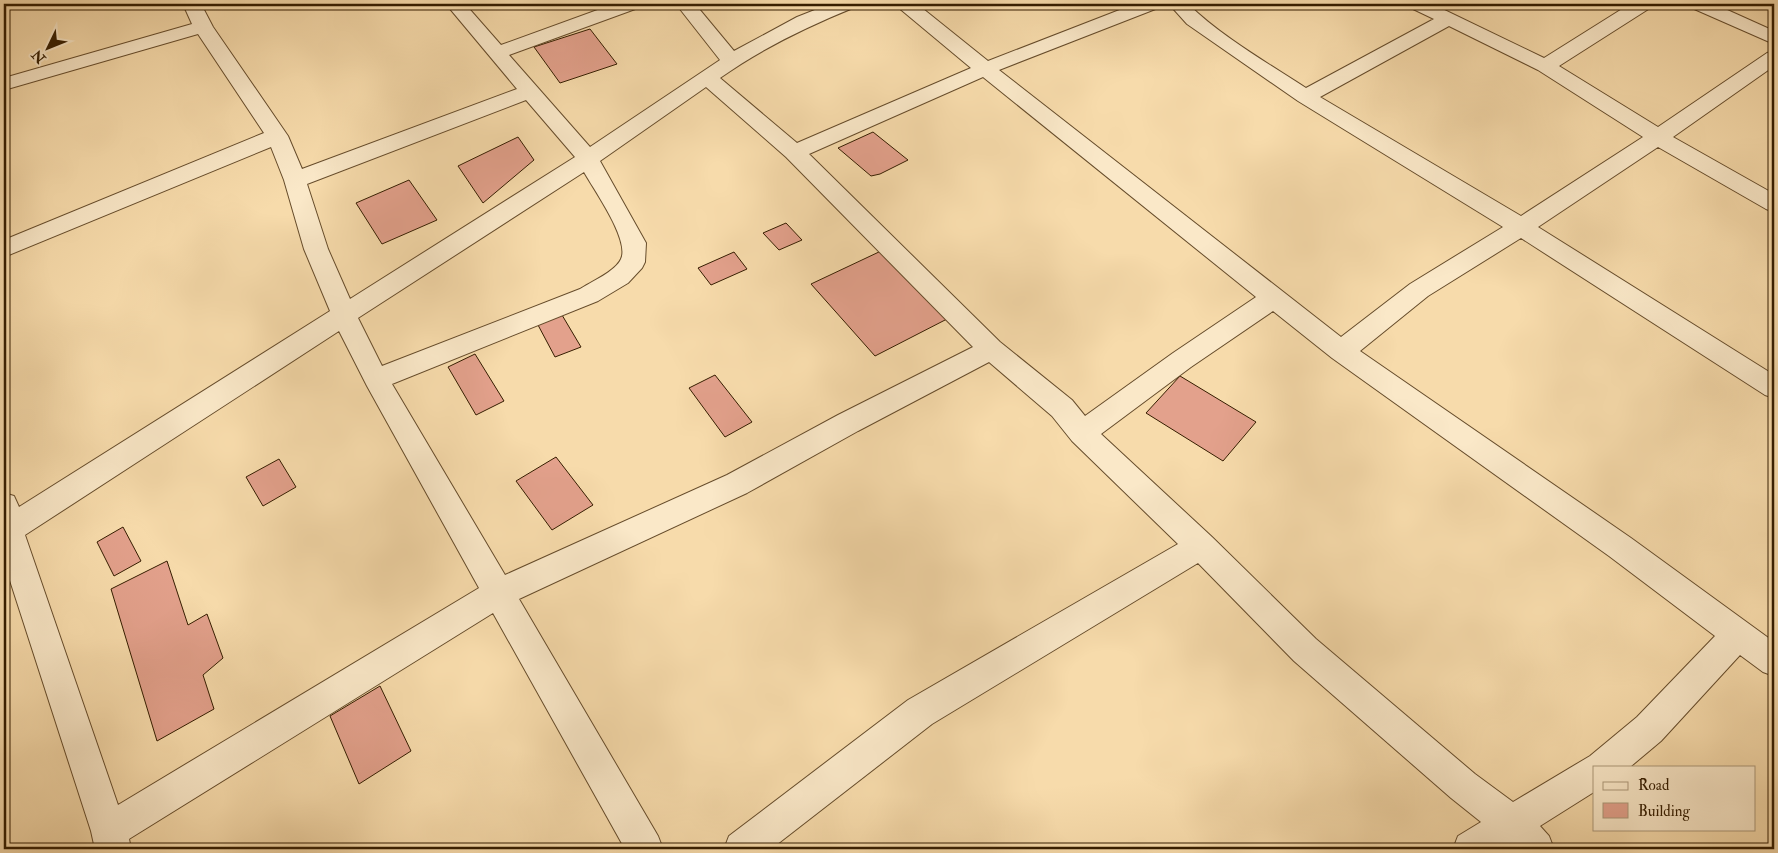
<svg xmlns="http://www.w3.org/2000/svg" width="1778" height="853" viewBox="0 0 1778 853" font-family="'IM FELL Double Pica',serif">
<style>
.building{fill:#e3a18c;stroke:#351d00}
.lines{fill:none;stroke-linecap:round;stroke-linejoin:round}
.minor-casing{stroke:#664c2b;stroke-width:2}
.minor{fill:#fae8c8;fill-rule:evenodd}
</style>
<rect width="100%" height="100%" fill="#f7dbab"/>
<filter id="stains"><feTurbulence type="fractalNoise" baseFrequency=".004" numOctaves="4"/><feColorMatrix values="0 0 0 0 .2 0 0 0 0 .09 0 0 0 0 .02 0 0 0 .5 -.17"/></filter>
<radialGradient id="worn" r=".72"><stop offset=".6" stop-color="#630" stop-opacity="0"/><stop offset="1" stop-color="#630" stop-opacity=".3"/></radialGradient>
<g class="building">
<polygon points="590,29 617,64 560,83 534,47"/>
<polygon points="873,132 908,160 880,174 871,176 838,148"/>
<polygon points="518,137 534,160 483,203 458,166"/>
<polygon points="409,180 437,220 382,244 356,203"/>
<polygon points="786,223 802,240 779,250 763,233"/>
<polygon points="881,251 947,319 875,356 811,284"/>
<polygon points="734,252 747,269 711,285 698,268"/>
<polygon points="562,315 581,347 555,357 538,325"/>
<polygon points="475,354 504,401 476,415 448,367"/>
<polygon points="715,375 752,422 725,437 689,388"/>
<polygon points="1180,376 1256,422 1223,461 1146,413"/>
<polygon points="556,457 593,505 552,530 516,481"/>
<polygon points="279,459 296,487 263,506 246,477"/>
<polygon points="123,527 141,561 114,576 97,542"/>
<polygon points="167,561 188,625 207,614 223,658 203,675 214,709 157,741 111,589"/>
<polygon points="380,686 411,751 359,784 330,716"/>
</g>
<g class="lines">
<g class="minor-casing">
<g id="minor">
<path d="M183,4h18l12,23 75,109 14,33 215,-80 -71,-85h19l36,41 113,-41h26l-2,4 -129,47 81,92 130,-87 -44,-56h19l39,47 63,-34 33,-13h25l-2,4c-47,19 -92,41 -133,70l77,65 174,-75 -72,-60 -2,-4h20l71,57 147,-57h25l-2,4 -159,62 342,267 69,-53 93,-57 -205,-126 -111,-77 -18,-20h19c34,33 78,58 118,84l128,-69 -23,-11 -2,-4h23l112,54 86,-54h22l-2,4 -91,58 99,61 109,-74 7,-2v15l-101,71 101,57v18l-8,-3 -108,-62 -120,80 236,148v23l-9,-3 -244,-157 -93,58 -68,55 271,187 143,104v34l-11,-4 -23,-17 -79,86 -31,26h-36v25l-54,34 9,10 5,13h-42l-3,-3 -5,3h-51l5,-13 23,-14 -30,-24 -157,-137 -96,-98 -266,161 -161,125h-47l5,-13 179,-136 270,-156 -106,-103 -20,-25 -63,-54 -131,69 -111,62 -228,106 139,237 5,13h-38l-132,-236 -364,226 2,10h-36l-4,-18 -87,-269v-69l10,3 5,11 311,-196 -26,-62 -20,-69 -13,-33 -267,110v-17l260,-107 -66,-99 -194,56v-12l188,-54zM1449,26l89,44 105,67 -122,79 -201,-119zM983,77l273,220 -83,56 -88,63 -13,-16 -72,-58 -191,-188zM706,87l80,70 187,190 -135,68 -111,60 -222,100 -113,-191 206,-83 30,-18 14,-15 3,-6 1,-19 -46,-82zM526,100l49,57 -225,142 -22,-50 -21,-65zM584,172c10,18 46,68 37,87 -5,12 -30,23 -41,30l-198,77 -24,-48zM1273,311l59,47 277,198 106,80 -78,81 -47,39 -77,46 -38,-28 -159,-135 -104,-102 -111,-103 90,-67zM339,331l28,55 112,202 -361,217 -93,-270z"/>
<polygon points="1690,4 1714,4 1774,31 1774,44 1692,8"/>
</g>
</g>
<use href="#minor" class="minor"/>
</g>
<rect width="1778" height="853" fill="none" stroke="#f7dbab" stroke-width="20"/>
<rect x="5" y="5" width="1768" height="843" fill="none" stroke="#351d00" stroke-width="2.5"/>
<rect x="10" y="10" width="1758" height="833" fill="none" stroke="#351d00"/>
<rect x="1593" y="766" width="162" height="65" fill="#fae8c8" stroke="#ab9778"/>
<rect x="1603" y="782" width="25" height="8" fill="#fae8c8" stroke="#ab9778"/>
<text x="1638" y="790" font-size="15" fill="#351d00">Road</text>
<rect x="1603" y="803" width="25" height="15" fill="#e3a18c" stroke="#ab9778"/>
<text x="1638" y="816" font-size="15" fill="#351d00">Building</text>
<g transform="translate(48 48) rotate(227)" stroke="#fae8c8" stroke-width="4" paint-order="stroke">
<path d="M0-4L9 19L0 12L-9 19Z" fill="#351d00"/>
<text y="-8" font-size="14" font-weight="bold" text-anchor="middle" fill="#351d00">N</text>
</g>
<rect width="100%" height="100%" filter="url(#stains)"/>
<rect width="100%" height="100%" fill="url(#worn)"/>
</svg>
